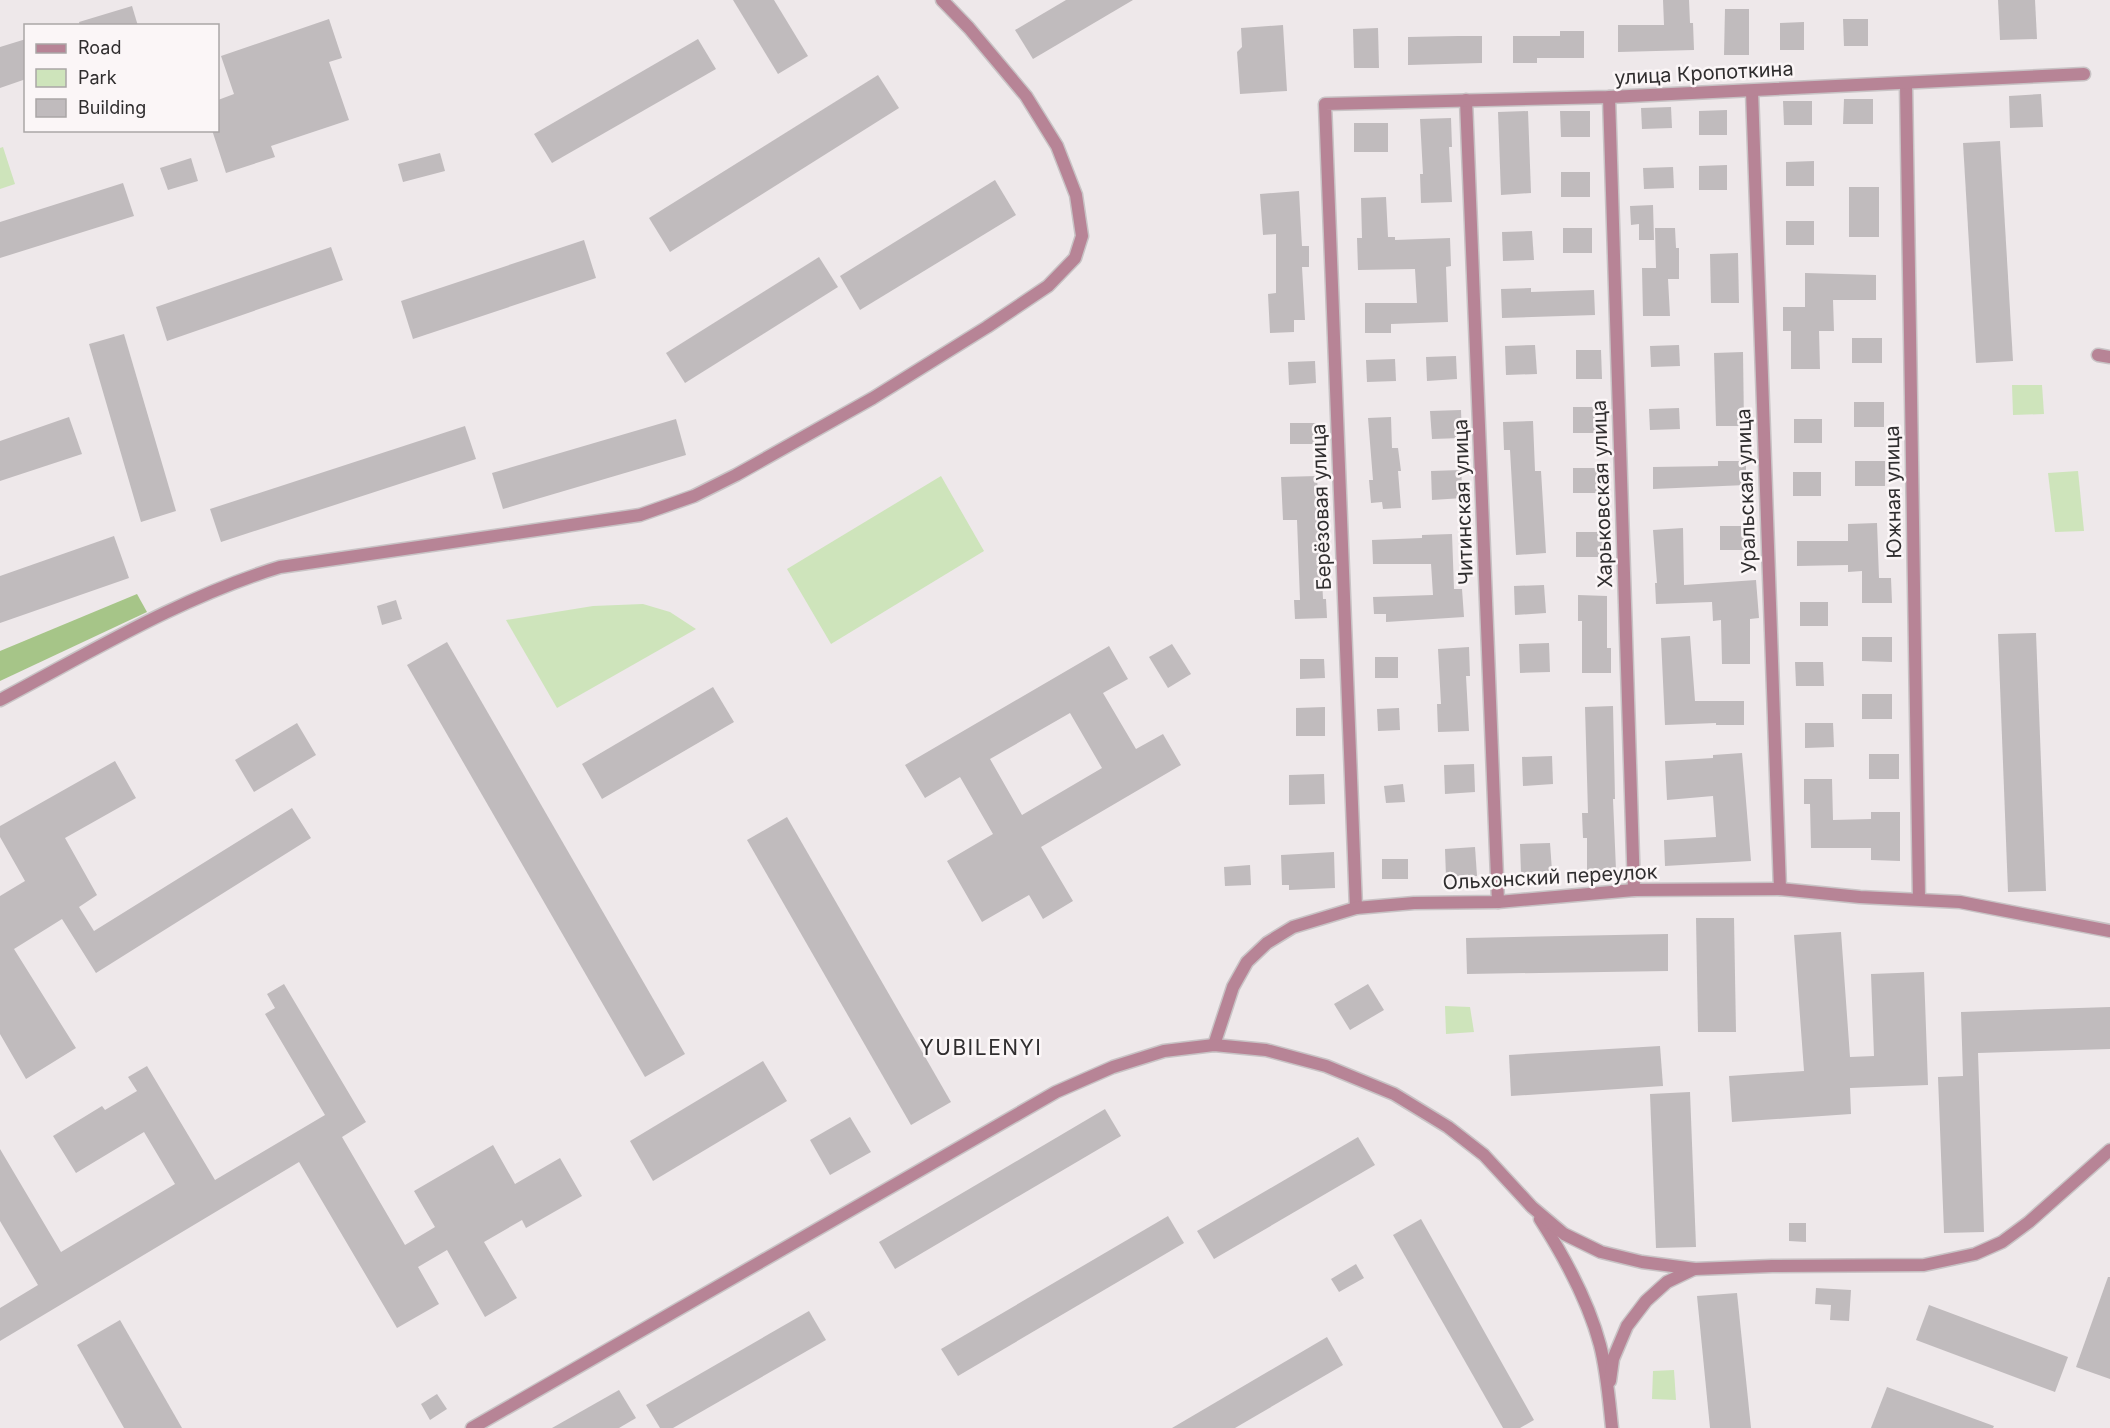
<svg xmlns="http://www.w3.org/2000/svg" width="2110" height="1428" viewBox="0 0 2110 1428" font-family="Inter,sans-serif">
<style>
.green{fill:#cee4bb}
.forest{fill:#a6c588}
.building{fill:#c0bbbd;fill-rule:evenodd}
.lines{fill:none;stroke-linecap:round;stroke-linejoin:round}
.minor-casing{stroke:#c8c3c5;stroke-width:15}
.tertiary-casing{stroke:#c8c3c5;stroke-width:15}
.minor{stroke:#b78496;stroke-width:12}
.tertiary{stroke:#b78496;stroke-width:12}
.labels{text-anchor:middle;stroke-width:5;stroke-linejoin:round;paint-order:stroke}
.street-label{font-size:20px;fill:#302e2f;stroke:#fbf6f7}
.neighbourhood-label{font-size:21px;letter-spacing:1.5px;fill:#302e2f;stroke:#fbf6f7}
</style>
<rect width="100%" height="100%" fill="#eee8ea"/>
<g class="green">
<polygon points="3,147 15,184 0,189 0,148"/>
<polygon points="2012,385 2042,385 2044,414 2013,415"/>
<polygon points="2078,471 2084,531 2055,532 2048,473"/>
<polygon points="941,476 984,551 831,644 787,569"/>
<polygon points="643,604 670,612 696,629 557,708 506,620 593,606"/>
<polygon points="1445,1006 1470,1007 1474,1032 1446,1034"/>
<polygon points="1674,1370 1676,1400 1652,1399 1653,1371"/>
</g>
<polygon class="forest" points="137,594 147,612 0,681 0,651"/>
<g class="building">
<polygon points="733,0 774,0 808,56 778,74"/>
<polygon points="1066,0 1133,0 1033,59 1015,30"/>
<polygon points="1663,0 1689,0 1690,23 1693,23 1694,50 1618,52 1618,25 1664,25"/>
<polygon points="1998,0 2035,0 2037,39 2000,40"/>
<polygon points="132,6 138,26 80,26 79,22"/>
<polygon points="1725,9 1749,9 1749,55 1724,55"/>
<polygon points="329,19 342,58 329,62 349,120 271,146 275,157 226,173 212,130 218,130 218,100 234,94 221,56"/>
<polygon points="1843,19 1868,19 1868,46 1844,46"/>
<polygon points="1804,22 1804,50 1780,50 1780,23"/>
<polygon points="1283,25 1287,91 1240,94 1237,52 1242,47 1241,28"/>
<polygon points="1378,28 1379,68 1354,68 1353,29"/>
<polygon points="1560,31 1584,31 1584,58 1537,58 1537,63 1513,63 1513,36 1560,36"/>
<polygon points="1458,36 1482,36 1482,63 1408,65 1408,37"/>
<polygon points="26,39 26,79 0,88 0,47"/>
<polygon points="698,39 716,69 552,163 534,134"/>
<polygon points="878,75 899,108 670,252 649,218"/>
<polygon points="2041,94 2043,127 2010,128 2009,96"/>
<polygon points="1844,99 1873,99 1873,124 1843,124"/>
<polygon points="1783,101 1812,101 1812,125 1784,125"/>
<polygon points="1671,107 1672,128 1642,129 1641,108"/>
<polygon points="1727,110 1727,135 1699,135 1699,111"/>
<polygon points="1528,111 1531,193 1501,195 1498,112"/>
<polygon points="1560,111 1590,111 1590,137 1561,137"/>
<polygon points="1451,118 1452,147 1449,147 1452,202 1421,203 1420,174 1423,174 1420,119"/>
<rect x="1354" y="123" width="34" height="29"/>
<polygon points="2000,141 2013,361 1976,363 1963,143"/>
<polygon points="440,153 445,171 403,182 398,164"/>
<polygon points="191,158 198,181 168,190 160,168"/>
<polygon points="1814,161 1814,186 1786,186 1786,162"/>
<polygon points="1727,165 1727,190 1699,190 1699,166"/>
<polygon points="1673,167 1674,188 1644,189 1643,168"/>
<rect x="1561" y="172" width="29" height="25"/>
<polygon points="995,180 1016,215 860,310 840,276"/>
<polygon points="123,183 134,216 0,258 0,222"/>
<rect x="1849" y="187" width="30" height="50"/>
<polygon points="1299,191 1302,246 1309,246 1309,267 1302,267 1305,320 1294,320 1294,332 1270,333 1268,294 1276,293 1276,234 1263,235 1260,194"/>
<polygon points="1386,197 1388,237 1395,237 1395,240 1450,238 1451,266 1446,267 1448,322 1391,324 1391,333 1365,333 1365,303 1417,303 1415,269 1358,270 1357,238 1362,238 1361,198"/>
<polygon points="1653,205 1654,240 1639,240 1639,224 1631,225 1630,206"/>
<rect x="1786" y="221" width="28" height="24"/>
<rect x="1563" y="228" width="29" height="25"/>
<polygon points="1655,228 1675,228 1676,248 1679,248 1679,279 1668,279 1670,316 1643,316 1642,268 1656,268"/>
<polygon points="1532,231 1534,260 1503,261 1502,232"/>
<polygon points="584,240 596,278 413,339 401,301"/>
<polygon points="331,247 343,280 167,341 156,307"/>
<polygon points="1738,253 1739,303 1711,303 1710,254"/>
<polygon points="819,257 838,287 685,383 666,353"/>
<polygon points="1805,273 1876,275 1876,300 1833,300 1834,331 1819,331 1820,369 1791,369 1791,331 1783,331 1783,307 1805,307"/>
<polygon points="1531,288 1531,292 1594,290 1595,315 1502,318 1501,289"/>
<polygon points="124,334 176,511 141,522 89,344"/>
<rect x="1852" y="338" width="30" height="25"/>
<polygon points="1535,345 1537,374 1506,375 1505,346"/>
<polygon points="1679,345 1680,366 1651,367 1650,346"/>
<polygon points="1576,350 1601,350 1602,379 1576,379"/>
<polygon points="1743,352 1744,426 1716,426 1714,353"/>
<polygon points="1456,356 1457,379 1427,381 1426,357"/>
<polygon points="1395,359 1396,381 1367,382 1366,360"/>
<polygon points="1315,361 1316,383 1289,385 1288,362"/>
<rect x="1854" y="402" width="30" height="25"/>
<rect x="1573" y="407" width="29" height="26"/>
<polygon points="1679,408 1680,429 1650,430 1649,409"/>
<polygon points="1461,410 1462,438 1432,439 1430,411"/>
<polygon points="69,417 82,454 0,481 0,441"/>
<polygon points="1391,417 1392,448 1398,448 1401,471 1398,471 1401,508 1383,509 1382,502 1371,503 1369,480 1373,480 1368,418"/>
<polygon points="676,419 686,455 503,509 492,473"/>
<rect x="1794" y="419" width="28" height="24"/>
<polygon points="1533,421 1535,471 1541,471 1546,553 1516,555 1510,450 1504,450 1503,422"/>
<rect x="1290" y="423" width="27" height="21"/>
<polygon points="465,426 476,459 221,542 210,509"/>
<polygon points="1718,461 1746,461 1746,485 1653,489 1653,467 1718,466"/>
<rect x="1855" y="461" width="30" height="25"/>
<rect x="1573" y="468" width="30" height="25"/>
<polygon points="1461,470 1463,498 1432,500 1431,471"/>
<rect x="1793" y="472" width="28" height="24"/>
<polygon points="1317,476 1323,599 1326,599 1327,618 1295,619 1294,600 1300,600 1297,520 1283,520 1281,477"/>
<polygon points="1877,523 1879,578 1891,578 1892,603 1862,603 1862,571 1848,572 1848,565 1797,566 1797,541 1848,541 1848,524"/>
<rect x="1720" y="526" width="28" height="24"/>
<polygon points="1683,528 1684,585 1756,580 1759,618 1750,619 1750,664 1722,664 1721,620 1713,621 1712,602 1656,604 1655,583 1657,583 1653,530"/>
<rect x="1576" y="532" width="29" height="25"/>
<polygon points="1452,534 1454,589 1462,589 1464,617 1386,622 1386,614 1374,614 1373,597 1433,595 1431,564 1373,564 1372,540 1422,538 1422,535"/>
<polygon points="114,536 129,578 0,623 0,576"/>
<polygon points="1544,585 1546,613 1515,615 1514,586"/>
<polygon points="1578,595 1607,596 1607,648 1611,648 1611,673 1582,673 1582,621 1578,621"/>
<polygon points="396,600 402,619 382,625 377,606"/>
<rect x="1800" y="602" width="28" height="24"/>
<polygon points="2036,633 2046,891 2008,892 1998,634"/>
<polygon points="1690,636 1695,701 1744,701 1744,725 1716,725 1716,723 1665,725 1661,638"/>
<polygon points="1862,637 1892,637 1892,662 1862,661"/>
<polygon points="447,642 685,1054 645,1077 407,665"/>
<polygon points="1549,643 1550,672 1520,673 1519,644"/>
<polygon points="1172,644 1191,674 1168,688 1149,657"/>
<path d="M1109,646l19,33 -25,14 33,56 27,-15 18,31 -140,82 32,54 -30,18 -14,-24 -47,27 -35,-61 46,-27 -33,-57 -35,21 -20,-33zM1070,713l32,55 -80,47 -32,-56z"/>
<polygon points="1469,647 1470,676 1466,676 1469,731 1438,732 1437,704 1441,704 1438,649"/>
<rect x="1375" y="657" width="23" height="21"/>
<polygon points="1300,659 1324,659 1325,678 1300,679"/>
<polygon points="1795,662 1823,662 1824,686 1796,686"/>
<polygon points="713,687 734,722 602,799 582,764"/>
<rect x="1862" y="694" width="30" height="25"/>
<polygon points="1613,706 1615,799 1613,799 1616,870 1587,870 1587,838 1583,838 1582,813 1588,813 1585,707"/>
<polygon points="1325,707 1325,736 1296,736 1296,708"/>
<polygon points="1399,708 1400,730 1378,731 1377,709"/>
<polygon points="297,723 316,755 254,792 235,760"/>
<polygon points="1805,723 1833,723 1834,747 1805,748"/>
<polygon points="1742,753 1751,861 1665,866 1664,840 1716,837 1713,796 1667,800 1665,761 1713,758 1713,755"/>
<rect x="1869" y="754" width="30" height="25"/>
<polygon points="1552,756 1553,784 1523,786 1522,757"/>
<polygon points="115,761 136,798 65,838 97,895 79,907 94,931 292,808 311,838 96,973 62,919 14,949 76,1048 26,1079 0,1034 0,896 25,881 0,837 0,826"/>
<polygon points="1474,764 1475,792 1445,794 1444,765"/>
<polygon points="1324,774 1325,804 1289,805 1289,775"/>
<polygon points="1804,779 1832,779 1833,820 1871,819 1871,812 1900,812 1900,861 1871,860 1871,848 1811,848 1810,804 1804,804"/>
<polygon points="1403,784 1405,802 1386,803 1384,786"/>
<polygon points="787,817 951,1102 911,1125 747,840"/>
<polygon points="1550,843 1552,871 1521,873 1520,844"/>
<polygon points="1475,847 1477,876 1446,877 1445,849"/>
<polygon points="1334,852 1335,888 1289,890 1289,885 1282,885 1281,855"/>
<rect x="1382" y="859" width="26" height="20"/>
<polygon points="1250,865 1251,885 1225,886 1224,867"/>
<polygon points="1696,918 1734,918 1736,1032 1698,1032"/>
<polygon points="1841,932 1850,1057 1874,1056 1871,974 1924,972 1928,1085 1850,1088 1851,1114 1732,1122 1729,1076 1804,1071 1794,935"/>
<polygon points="1668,934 1668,971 1467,974 1466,938"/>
<polygon points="284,984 366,1122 342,1137 405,1245 435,1227 414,1191 493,1145 515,1184 560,1158 582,1196 526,1228 522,1220 484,1242 517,1298 485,1317 447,1250 418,1267 439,1304 397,1328 299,1162 0,1341 0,1308 38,1285 0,1221 0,1149 61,1252 175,1184 144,1132 76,1173 53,1136 102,1106 105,1110 137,1091 128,1077 147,1066 215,1180 325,1115 265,1014 275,1008 267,994"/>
<polygon points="1368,984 1384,1010 1350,1030 1334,1004"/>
<polygon points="2110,1007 2110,1049 1978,1053 1984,1232 1944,1233 1938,1077 1963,1076 1961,1012"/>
<polygon points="1660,1046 1663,1086 1511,1096 1509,1055"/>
<polygon points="763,1061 787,1101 653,1181 630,1141"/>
<polygon points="1690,1092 1696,1247 1656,1248 1650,1094"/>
<polygon points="1105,1109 1121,1136 895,1269 879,1242"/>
<polygon points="850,1117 871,1152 830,1175 810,1140"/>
<polygon points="1358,1137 1375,1165 1214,1259 1197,1231"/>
<polygon points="1168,1216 1184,1243 958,1376 941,1349"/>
<polygon points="1421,1219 1534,1420 1520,1428 1503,1428 1393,1235"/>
<polygon points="1789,1223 1806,1223 1806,1242 1789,1241"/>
<polygon points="1356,1264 1364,1278 1339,1292 1331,1279"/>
<polygon points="2108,1277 2110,1277 2110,1379 2076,1367"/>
<polygon points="1816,1288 1851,1290 1849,1321 1830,1320 1831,1305 1815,1304"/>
<polygon points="1737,1293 1751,1428 1710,1428 1697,1296"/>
<polygon points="1929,1305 2068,1357 2055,1392 1916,1340"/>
<polygon points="809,1311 826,1340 673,1428 660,1428 646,1405"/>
<polygon points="120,1320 182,1428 124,1428 77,1345"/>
<polygon points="1327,1337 1343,1365 1235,1428 1172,1428"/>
<polygon points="1887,1387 1994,1426 1993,1428 1871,1428"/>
<polygon points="619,1390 636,1418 619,1428 552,1428"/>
<polygon points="437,1394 447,1409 430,1420 421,1404"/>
</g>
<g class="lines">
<g class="minor-casing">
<g id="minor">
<polyline points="1906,84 1919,899"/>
<polyline points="1752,91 1780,889"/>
<polyline points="1609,97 1634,890"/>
<polyline points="1466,100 1498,902"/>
<polyline points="2098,355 2110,357"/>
<path d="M0,700c91,-48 181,-103 280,-133l360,-52 54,-19 42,-21 137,-77 114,-71 61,-41 27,-28 7,-22 -6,-41 -19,-49 -31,-50 -57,-68 -27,-28"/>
<polyline points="1356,908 1325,104 1609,97 2084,74"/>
<polyline points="1214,1045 1233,987 1247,962 1267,943 1293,927 1356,908 1414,903 1498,902 1634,890 1780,889 1860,897 1960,902 2110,931"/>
</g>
</g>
<g class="tertiary-casing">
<g id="tertiary">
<path d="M1540,1219c25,39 48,81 60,126 7,27 9,55 12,83"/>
<polyline points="1610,1381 1613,1359 1627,1326 1646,1301 1667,1282 1694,1269"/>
<polyline points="472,1428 1056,1092 1113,1067 1164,1051 1214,1045 1266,1050 1326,1066 1394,1094 1448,1127 1484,1155 1532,1207 1564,1234 1601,1252 1642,1262 1695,1269 1772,1266 1924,1265 1975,1254 2002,1242 2029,1222 2110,1150"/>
</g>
</g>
<use href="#minor" class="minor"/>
<use href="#tertiary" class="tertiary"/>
</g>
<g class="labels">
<g class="street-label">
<text transform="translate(1704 73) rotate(-3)" y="7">улица Кропоткина</text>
<text transform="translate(1746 491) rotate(-92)" y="7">Уральская улица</text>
<text transform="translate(1893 492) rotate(-91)" y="7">Южная улица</text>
<text transform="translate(1602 494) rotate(-92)" y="7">Харьковская улица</text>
<text transform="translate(1463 502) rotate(-92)" y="7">Читинская улица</text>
<text transform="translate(1321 507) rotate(-92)" y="7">Берёзовая улица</text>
<text transform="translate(1550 877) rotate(-3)" y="7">Ольхонский переулок</text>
</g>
<g class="neighbourhood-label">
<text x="981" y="1055">YUBILENYI</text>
</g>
</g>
<rect x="24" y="24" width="195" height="108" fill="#fbf6f7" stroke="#aaa6a7" stroke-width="1.5"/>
<rect x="36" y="44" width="30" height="9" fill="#b78496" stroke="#aaa6a7" stroke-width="1.5"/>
<text x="78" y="54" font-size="18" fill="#302e2f">Road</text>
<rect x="36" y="69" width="30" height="18" fill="#cee4bb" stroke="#aaa6a7" stroke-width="1.5"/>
<text x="78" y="84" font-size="18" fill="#302e2f">Park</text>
<rect x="36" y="99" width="30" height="18" fill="#c0bbbd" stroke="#aaa6a7" stroke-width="1.5"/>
<text x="78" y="114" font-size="18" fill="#302e2f">Building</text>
</svg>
